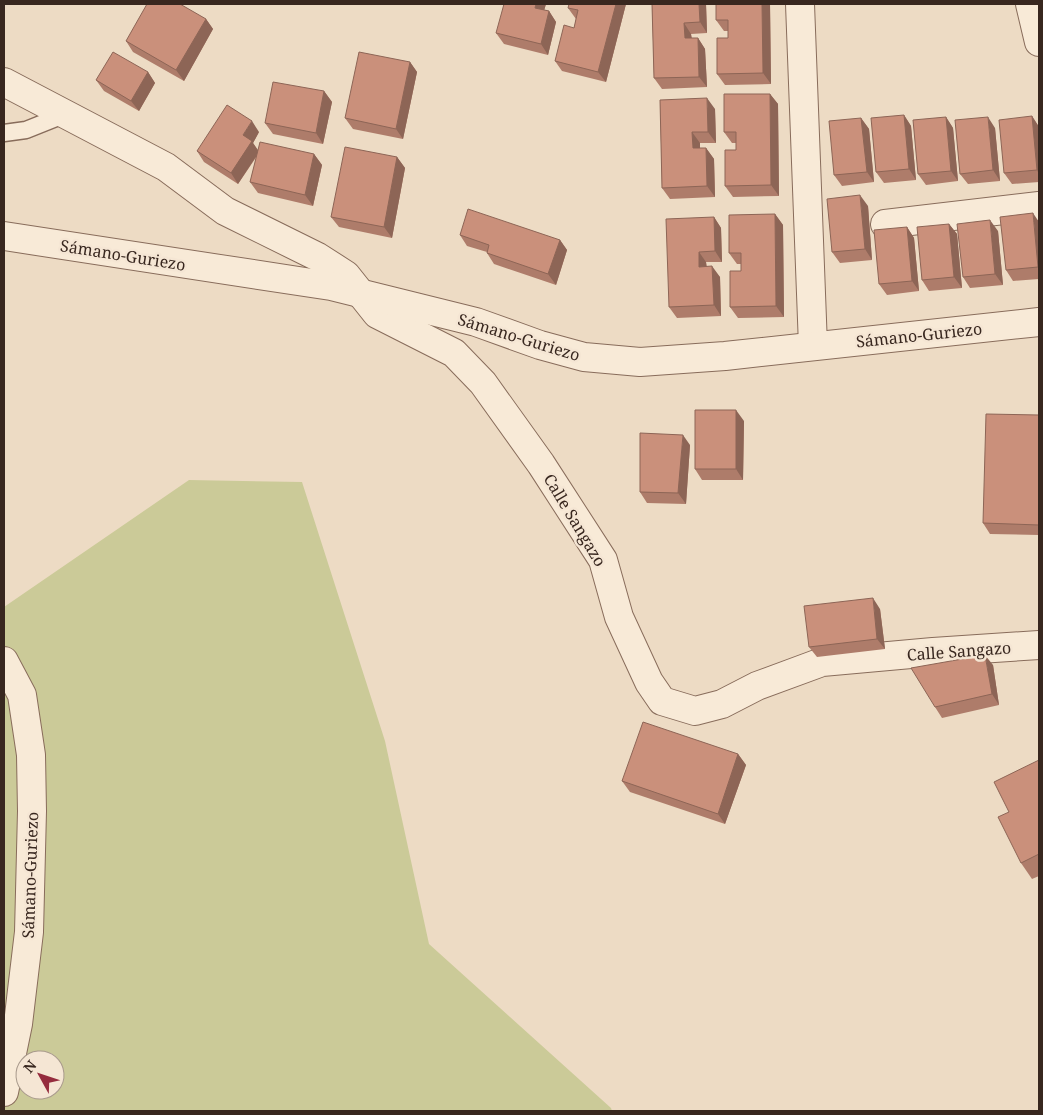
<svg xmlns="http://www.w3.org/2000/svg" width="1043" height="1115" viewBox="0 0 1043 1115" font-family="'Noto Serif',serif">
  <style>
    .green { fill: #cbca98; fill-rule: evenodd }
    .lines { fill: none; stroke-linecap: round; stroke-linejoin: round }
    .service-casing { stroke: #886c5b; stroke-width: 19 }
    .minor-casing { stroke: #886c5b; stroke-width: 30 }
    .tertiary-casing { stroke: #886c5b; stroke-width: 30 }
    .service { stroke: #f8ead7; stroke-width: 16 }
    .minor { stroke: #f8ead7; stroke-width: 28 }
    .tertiary { stroke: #f8ead7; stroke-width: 28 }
    .wall { fill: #ae7c6a }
    .shaded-wall { fill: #8d6556 }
    .building { fill: #ca907b; stroke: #8d6556 }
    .labels { text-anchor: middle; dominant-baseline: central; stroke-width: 5; stroke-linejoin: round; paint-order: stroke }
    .street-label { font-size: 16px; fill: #38271f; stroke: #f5e6d4 }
  </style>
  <rect width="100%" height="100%" fill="#eddbc4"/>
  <!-- green -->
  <path class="green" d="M189,480l113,2 83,259 44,203 182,164 1,3h-608v-504zM25,1060h30v30h-30z"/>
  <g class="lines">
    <defs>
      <path id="service" d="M4,133l22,-3 40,-16"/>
      <path id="minor" d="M800,4l13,342
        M1030,4l9,38
        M4,82l162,85 59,44 93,46 28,18 31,39 77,39 29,30 58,81 62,96 16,57 30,65 13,19 33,10 27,-7 35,-18 65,-24 111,-10 106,-7
        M885,224l154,-18"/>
      <path id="tertiary" d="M4,236l327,50 145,36 64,23 44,12 56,5 85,-6 314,-34
        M4,661l18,34 9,60 1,56 -3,121 -11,92 -14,68"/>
    </defs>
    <!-- service casing -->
    <use href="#service" class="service-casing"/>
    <!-- minor casing -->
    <use href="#minor" class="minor-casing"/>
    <!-- tertiary casing -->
    <use href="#tertiary" class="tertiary-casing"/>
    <!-- service -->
    <use href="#service" class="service"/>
    <!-- minor -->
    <use href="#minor" class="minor"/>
    <!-- tertiary -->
    <use href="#tertiary" class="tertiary"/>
  </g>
  <!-- wall -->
  <path class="wall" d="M546,4l-2,6 5,1 7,11 -8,33 -44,-11 -8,-11z
    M626,4l-20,78 -44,-11 -7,-10 19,-33 2,-9 -8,-11z
    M652,4h54l1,29 -16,1 1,4h6l7,11 2,38 -45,2 -8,-11z
    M716,4h54l1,80 -46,1 -8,-11 11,-36v-7h-4l-8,-11z
    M206,19l7,10 -29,52 -51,-29 -7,-11z
    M410,62l7,10 -14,67 -50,-10 -8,-11z
    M148,72l7,11 -16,28 -35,-20 -8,-11z
    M324,91l8,11 -9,42 -50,-10 -8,-11z
    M770,94l8,10 1,92 -46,1 -8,-11 11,-36v-7h-4l-8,-11z
    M660,100l55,9 1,34h-16v5h6l8,11 1,38 -45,2 -8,-11z
    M904,115l7,11 5,54 -32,3 -8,-11z
    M1032,116l7,11v55l-27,2 -8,-11z
    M946,117l7,11 5,53 -32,4 -8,-11z
    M861,118l8,11 5,53 -32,4 -8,-11z
    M995,128l5,53 -32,3 -8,-10z
    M259,132l-6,11 5,7 56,4 8,11 -9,41 -55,-13 -8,-11 7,-26 -19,28 -34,-22 -7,-11z
    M397,157l8,11 -13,70 -53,-11 -8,-10z
    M868,206l4,54 -32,3 -8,-11z
    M775,214l8,11 1,92 -46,1 -8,-11 11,-36v-7h-4l-8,-11z
    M714,217l7,11 1,34h-16l1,5 13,10 1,39 -44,2 -8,-11z
    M1039,222v57l-26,2 -7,-11z
    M949,224l8,10 5,54 -33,3 -7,-11z
    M907,227l7,11 5,53 -32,4 -8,-11z
    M998,231l5,54 -33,3 -7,-11z
    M460,235l100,5 7,10 -11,35 -62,-21 -7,-11v-1l-20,-6z
    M1039,415v120l-49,-1 -7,-11z
    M744,421l-1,59h-41l-7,-11z
    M690,445l-4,59 -39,-1 -7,-11z
    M880,609l5,40 -68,8 -8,-10z
    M993,665l6,40 -57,13 -7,-11z
    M738,754l8,11 -21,59 -95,-32 -8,-11z
    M1039,760v116l-7,3 -11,-16 -12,-51z"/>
  <!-- shaded-wall -->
  <path class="shaded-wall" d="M536,4h10l-4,14 -7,-10z
    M616,4h10l-20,78 -8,-10z
    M699,4h7l1,29 -7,-11z
    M762,4h8l1,80 -8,-11z
    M549,11l7,11 -8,33 -7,-11z
    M206,19l7,10 -29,52 -8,-11z
    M684,23l7,11 1,15 -7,-11z
    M698,38l7,11 2,38 -8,-10z
    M410,62l7,10 -14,67 -7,-10z
    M148,72l7,11 -16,28 -8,-10z
    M324,91l8,11 -9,42 -7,-11z
    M770,94l8,10 1,92 -8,-11z
    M707,98l8,11 1,34 -8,-11z
    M904,115l7,11 5,54 -7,-11z
    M1032,116l7,11v47l-2,-4z
    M946,117l7,11 5,53 -7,-10z
    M988,117l7,11 5,53 -7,-11z
    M861,118l8,11 5,53 -7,-10z
    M252,121l7,11 -6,11 6,9 -21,32 -7,-11 12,-38z
    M692,132l8,11v16l-7,-11z
    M706,148l8,11 1,38 -8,-11z
    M314,154l8,11 -9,41 -8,-11z
    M397,157l8,11 -13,70 -8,-11z
    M860,195l8,11 4,54 -7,-11z
    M1033,213l6,9v47l-1,-2z
    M775,214l8,11 1,92 -8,-11z
    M714,217l7,11 1,34 -7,-11z
    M990,220l8,11 5,54 -8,-11z
    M949,224l8,10 5,54 -8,-11z
    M907,227l7,11 5,53 -7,-10z
    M560,240l7,10 -11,35 -8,-11z
    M699,252l7,10 1,16 -8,-11z
    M712,266l8,11 1,39 -7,-11z
    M736,410l8,11 -1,59 -7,-11z
    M683,435l7,10 -4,59 -8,-11z
    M873,598l7,11 5,40 -8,-10z
    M985,655l8,10 6,40 -7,-11z
    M738,754l8,11 -21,59 -7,-10z"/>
  <!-- building -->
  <path class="building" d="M147,4h33l26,15 -30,51 -50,-29z
    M504,4h32l-1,4 14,3 -8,33 -45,-11z
    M569,4h47l-18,68 -43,-11 9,-36 10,3 4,-18 -10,-2z
    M652,4h47l1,18 -16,1 1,15h13l1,39 -45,1z
    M716,4h46l1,69 -46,1v-36h11v-18h-12z
    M113,52l35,20 -17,29 -35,-21z
    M359,52l51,10 -14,67 -51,-11z
    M273,82l51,9 -8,42 -51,-10z
    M724,94h46l1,91 -46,1v-36h11v-18h-12z
    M707,98l1,34h-16l1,16h13l1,38 -45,2 -2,-88z
    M227,105l25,16 -9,14 9,6 -21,32 -34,-22z
    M904,115l5,54 -33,3 -5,-54z
    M1032,116l5,54 -33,3 -5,-53z
    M946,117l5,54 -33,3 -5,-54z
    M988,117l5,53 -33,4 -5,-54z
    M861,118l6,54 -33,3 -5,-54z
    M260,142l54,12 -9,41 -55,-13z
    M345,147l52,10 -13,70 -53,-10z
    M860,195l5,54 -33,3 -5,-53z
    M468,209l92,31 -12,34 -61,-21 2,-8 -29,-10z
    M1033,213l5,54 -32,3 -6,-53z
    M775,214l1,92 -46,1v-36h11v-18h-12v-38z
    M714,217l1,34 -16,1v15l13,-1 2,39 -45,2 -3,-88z
    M990,220l5,54 -32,3 -6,-53z
    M949,224l5,53 -32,3 -5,-53z
    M907,227l5,54 -33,3 -5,-54z
    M695,410h41v59h-41z
    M986,414l53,1v110l-56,-2z
    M640,433l43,2 -5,58 -38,-1z
    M873,598l4,41 -68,8 -5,-41z
    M985,655l7,39 -57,13 -24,-39z
    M643,722l95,32 -20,60 -96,-33z
    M1039,760v94l-18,9 -23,-46 11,-5 -15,-30z"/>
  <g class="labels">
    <!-- street labels -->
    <g class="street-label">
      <text transform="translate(123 255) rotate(9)">Sámano-Guriezo</text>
      <text transform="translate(919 335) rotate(-6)">Sámano-Guriezo</text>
      <text transform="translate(519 337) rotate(17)">Sámano-Guriezo</text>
      <text transform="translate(575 520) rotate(59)">Calle Sangazo</text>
      <text transform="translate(959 651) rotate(-4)">Calle Sangazo</text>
      <text transform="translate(30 875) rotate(-88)">Sámano-Guriezo</text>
    </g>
  </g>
  <!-- border -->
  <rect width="1043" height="1115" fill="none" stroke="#38271f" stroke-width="10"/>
  <!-- north arrow -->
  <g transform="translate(40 1075) rotate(310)"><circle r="24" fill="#f5e6d4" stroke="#a99a8c"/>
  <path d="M0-4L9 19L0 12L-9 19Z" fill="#952c3d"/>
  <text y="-8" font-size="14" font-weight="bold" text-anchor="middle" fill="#38271f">N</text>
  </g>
</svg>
